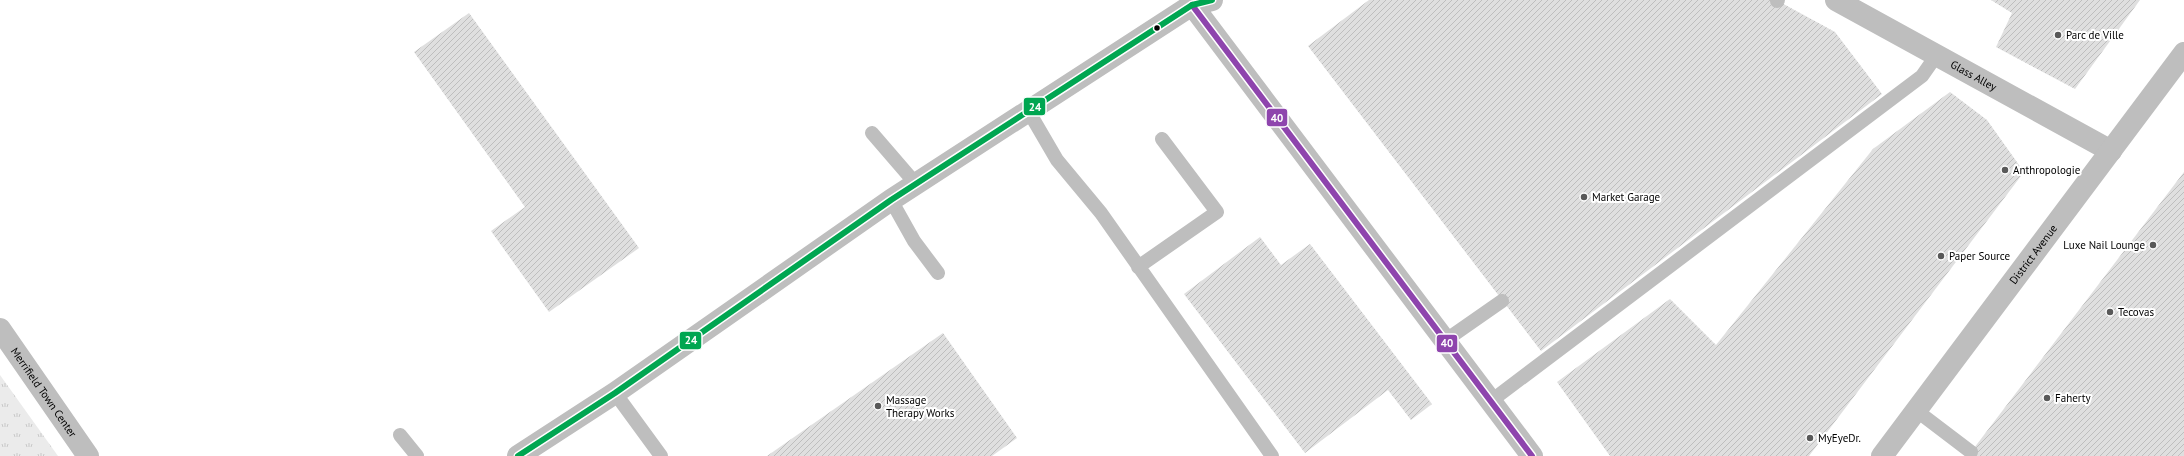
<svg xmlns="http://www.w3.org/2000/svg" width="2184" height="456" viewBox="0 0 2184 456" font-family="'PT Sans',sans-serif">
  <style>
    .grass { fill: url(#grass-tufts) }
    .building { fill: url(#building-hatch) }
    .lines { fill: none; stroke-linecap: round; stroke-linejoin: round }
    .service { stroke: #bebebe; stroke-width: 14 }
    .minor { stroke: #bebebe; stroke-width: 22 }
    .tertiary { stroke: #bebebe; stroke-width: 22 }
    .bus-1-casing { stroke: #fff; stroke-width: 9 }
    .bus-2-casing { stroke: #fff; stroke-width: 9 }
    .bus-1 { stroke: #8e44ad; stroke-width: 6 }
    .bus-2 { stroke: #00a651; stroke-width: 6 }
    .bus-dot { fill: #000; stroke: #fff; stroke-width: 1.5 }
    .poi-dot { fill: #595959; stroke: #fff; stroke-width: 1.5 }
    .labels { text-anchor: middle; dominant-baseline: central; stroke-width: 4; stroke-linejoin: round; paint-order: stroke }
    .poi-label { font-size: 11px; fill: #000; stroke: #fff; text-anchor: start }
    .street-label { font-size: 11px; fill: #000; stroke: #fff }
    .line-badge { stroke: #fff; stroke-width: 1.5 }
    .badge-label { font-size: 11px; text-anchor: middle; font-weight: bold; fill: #fff }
  </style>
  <defs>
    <pattern id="grass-tufts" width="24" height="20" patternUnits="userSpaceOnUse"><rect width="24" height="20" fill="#ebebeb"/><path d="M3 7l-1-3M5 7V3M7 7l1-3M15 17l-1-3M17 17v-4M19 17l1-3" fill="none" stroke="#c8c8c8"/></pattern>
    <pattern id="building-hatch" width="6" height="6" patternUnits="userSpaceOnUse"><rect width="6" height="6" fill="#dfdfdf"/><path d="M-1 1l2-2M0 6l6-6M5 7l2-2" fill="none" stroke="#bebebe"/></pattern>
  </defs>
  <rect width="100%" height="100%" fill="#fff"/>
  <!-- grass -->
  <path class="grass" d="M0,375l58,81h-58z"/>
  <!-- building -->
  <path class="building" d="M1369,0h407l59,32 47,62 -341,257 -233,-305z
    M1991,0h149l-65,89 -79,-42 16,-34z
    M469,13l170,235 -90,64 -58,-81 34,-24 -111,-155z
    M1950,92l37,28 37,52 -215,284h-199l-53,-74 113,-83 46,46 157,-196z
    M2184,172v284h-216l3,-4z
    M1260,237l21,28 29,-21 122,160 -21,16 -23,-30 -83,63 -121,-159z
    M943,333l74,105 -25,18h-225z"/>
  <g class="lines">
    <!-- service -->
    <path class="service" d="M1777,1l1,-1
      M1029,112l28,48 44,53 171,243
      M872,133l44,51
      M891,200l23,41 24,32
      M1138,267l79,-55 -55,-73
      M1446,340l56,-39
      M615,393l46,63
      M1491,401l431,-325 14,-20
      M1917,411l54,41
      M400,435l17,21"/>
    <!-- minor -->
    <g class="minor">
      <path id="s1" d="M1836,0l275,151"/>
      <path id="s2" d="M0,329l88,127"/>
      <path id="s3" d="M1882,456l302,-403"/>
    </g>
    <!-- tertiary -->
    <path class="tertiary" d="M1192,5l340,451
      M518,456l97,-63 276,-193 301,-195 20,-5"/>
    <defs>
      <path id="bus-1" d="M1192,5l340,451"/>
      <path id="bus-2" d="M518,456l97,-63 276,-193 301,-195 20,-5"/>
    </defs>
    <!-- bus-1 casing -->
    <use href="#bus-1" class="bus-1-casing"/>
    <!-- bus-2 casing -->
    <use href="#bus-2" class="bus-2-casing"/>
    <!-- bus-1 -->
    <use href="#bus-1" class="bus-1"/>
    <!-- bus-2 -->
    <use href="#bus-2" class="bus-2"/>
  </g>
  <!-- markers -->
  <circle class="bus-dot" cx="1157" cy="28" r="3.5"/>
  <g class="poi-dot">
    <circle cx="2058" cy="35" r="4"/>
    <circle cx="2005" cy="170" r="4"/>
    <circle cx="1584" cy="197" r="4"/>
    <circle cx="2153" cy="245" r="4"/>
    <circle cx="1941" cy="256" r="4"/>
    <circle cx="2110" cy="312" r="4"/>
    <circle cx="2047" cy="398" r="4"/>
    <circle cx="878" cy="406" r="4"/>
    <circle cx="1810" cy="438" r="4"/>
  </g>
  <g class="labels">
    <!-- poi labels -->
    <g class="poi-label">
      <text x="2066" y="35">Parc de Ville</text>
      <text x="2013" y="170">Anthropologie</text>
      <text x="1592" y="197">Market Garage</text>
      <text x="2145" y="245" text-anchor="end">Luxe Nail Lounge</text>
      <text x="1949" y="256">Paper Source</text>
      <text x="2118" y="312">Tecovas</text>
      <text x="2055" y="398">Faherty</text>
      <text x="886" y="400">Massage<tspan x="886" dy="13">Therapy Works</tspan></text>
      <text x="1818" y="438">MyEyeDr.</text>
    </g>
    <!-- street labels -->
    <g class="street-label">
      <text stroke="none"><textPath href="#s1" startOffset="157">Glass Alley</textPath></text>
      <text stroke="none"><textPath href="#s3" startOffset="252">District Avenue</textPath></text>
      <text stroke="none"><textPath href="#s2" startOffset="77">Merrifield Town Center</textPath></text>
    </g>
  </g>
  <g class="line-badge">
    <rect x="1023" y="97" width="23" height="19" rx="4" fill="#00a651"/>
    <rect x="1266" y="108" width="22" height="19" rx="4" fill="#8e44ad"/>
    <rect x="679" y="331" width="23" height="19" rx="4" fill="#00a651"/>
    <rect x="1436" y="334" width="22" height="19" rx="4" fill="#8e44ad"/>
  </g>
  <g class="badge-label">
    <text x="1035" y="111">24</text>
    <text x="1277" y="122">40</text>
    <text x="691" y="344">24</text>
    <text x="1447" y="347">40</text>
  </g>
</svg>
